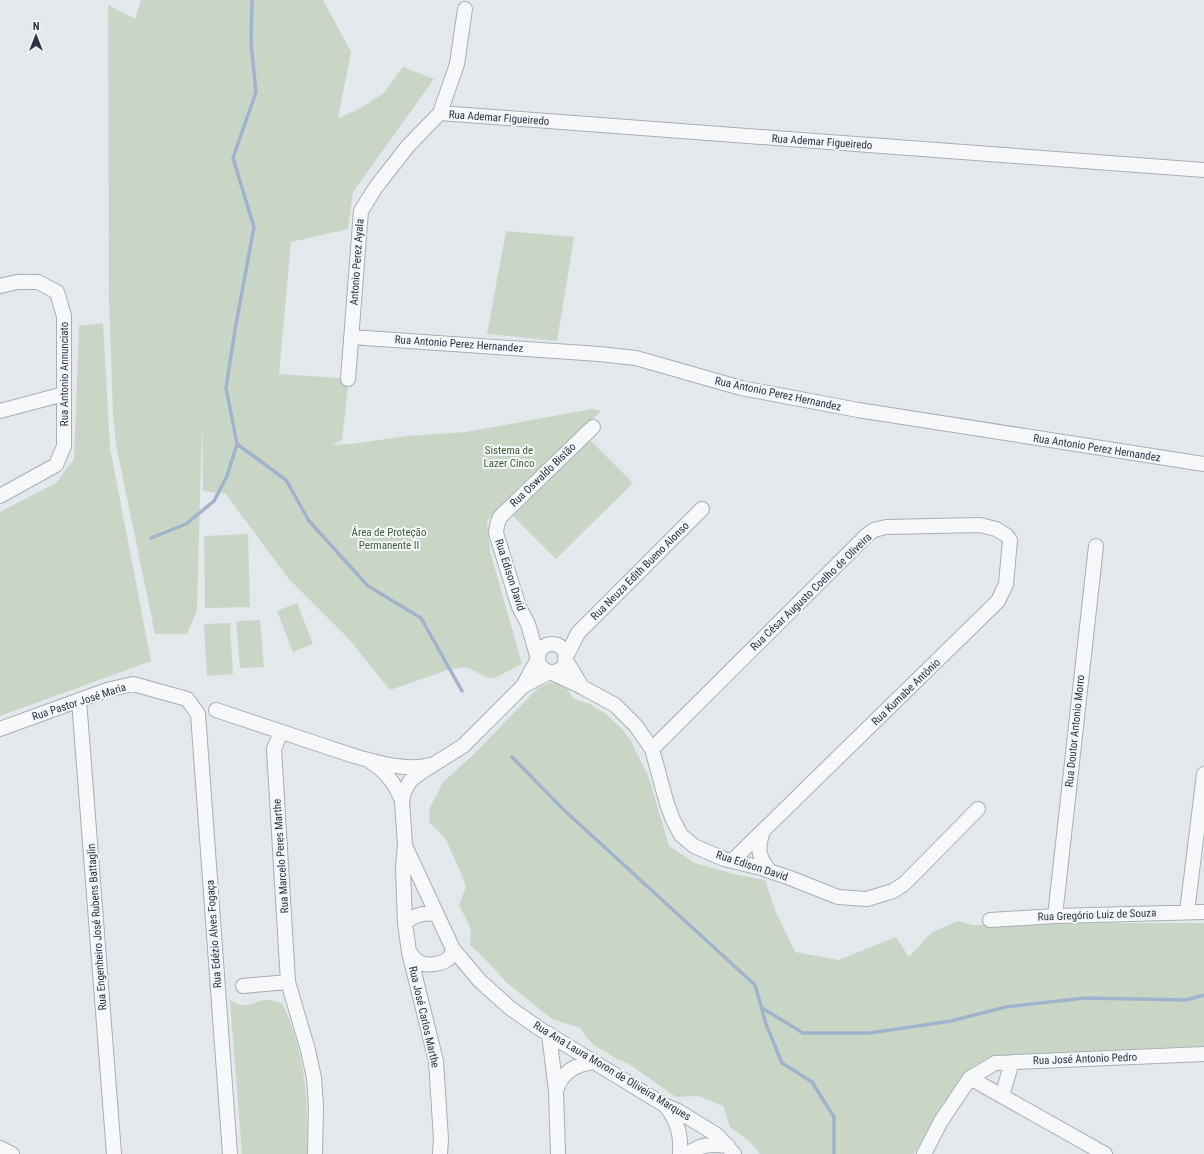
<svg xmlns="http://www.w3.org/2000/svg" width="1204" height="1154" viewBox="0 0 1204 1154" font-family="'Roboto Condensed',sans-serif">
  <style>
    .green { fill: #c9d6c5 }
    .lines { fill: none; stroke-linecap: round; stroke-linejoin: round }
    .stream { stroke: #9fb4cc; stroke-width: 3.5 }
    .minor-casing { stroke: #a9aeb7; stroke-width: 16 }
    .minor { stroke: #f7f8fa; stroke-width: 14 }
    .labels { text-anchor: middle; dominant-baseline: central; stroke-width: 4; stroke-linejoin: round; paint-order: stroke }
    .street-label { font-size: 11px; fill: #2b3445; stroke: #f4f6f9 }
    .park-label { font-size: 11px; fill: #3f6138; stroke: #f4f6f9 }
  </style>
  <rect width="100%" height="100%" fill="#e4e7ec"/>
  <!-- green -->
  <path class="green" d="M141,0h182l28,52 -13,66 21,-9 25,-16 19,-26 31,12 -81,113 -5,37 -57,13 -12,132 61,4 8,10 -6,52 -10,5 18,-1 57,-8 59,-4 126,-23 9,2 -114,110 3,30 32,113 -27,14h-6l-23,-11 -15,2 -61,21 -42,-52 -60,-60 -62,-84 -23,-3 -1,-69 -5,188 -10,24h-32l-39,-189 -3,-31 -4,-115 -1,-294 27,14z
    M506,231l68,6 -17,104 -70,-7z
    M103,323l7,125 41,213 -151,55v-204l56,-29 18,-24 5,-133z
    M590,440l43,43 -77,76 -43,-43z
    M248,534l2,73 -45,1 -1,-72z
    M297,603l16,41 -20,8 -16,-41z
    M260,620l4,47 -24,1 -4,-47z
    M230,623l3,51 -26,2 -3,-52z
    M549,683h10l6,3 9,13 16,5 16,10 17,16 9,13 17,35 20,68 26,17 39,11 31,6 10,30 20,42 44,8 57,-23 13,20 22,-24 27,-12 14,4h21l69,-2h142v123l-183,8 -30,4 -15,6 -20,20 -42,70h-154l-10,-12 -20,-15 -7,-21 -24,-10 -23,1 -47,-33 -12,-5 -25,-15 -12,-16 -28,-9 -45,-36 -22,-24 -15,-14 1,-16 -12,-24 7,-18 -5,-14 -16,-35 -16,-16 1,-15 13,-25 29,-26 66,-68z
    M230,1000c20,13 26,-4 44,1 3,0 6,2 9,4 22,46 26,98 24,149h-65z"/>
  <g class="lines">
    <!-- stream -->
    <path class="stream" d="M252,0l-1,43 5,49 -23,66 21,69 -19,103 -9,58 11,56 49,36 23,41 59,65 53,32 41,73
      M151,538l35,-14 28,-23 13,-25 10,-32
      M512,757l52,53 191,175 11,39 16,39 30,19 22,35v37
      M762,1008l41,25h67l81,-12 55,-14 79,-9 101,2 18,-5"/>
    <defs>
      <path id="minor" d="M440,113l764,57
        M0,286l17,-4h21l19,10 7,24v130l-8,19 -56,31
        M351,337l248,17 37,4 105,30 117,22 346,54
        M348,379l13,-168 15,-24 32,-41 32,-33 17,-49 8,-55
        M0,411l64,-17
        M538 658a14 14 0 1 1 28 0a14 14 0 1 1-28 0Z
        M523,686l27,-14 32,15 33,18 21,21 16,23 15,55 6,16 8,15 13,11 30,13 37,9 29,10 48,19 29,2 26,-8 11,-7 74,-75
        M582,687l-17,-28 13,-26 124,-124
        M79,700l35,454
        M216,710c33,11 66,22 99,33 32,10 82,31 115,22
        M0,729l107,-39 26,-6 54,15 11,15 32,440
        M281,732l-7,17 14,233 20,68 6,28 2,27 -1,49
        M652,749l215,-214 7,-5 12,-3 94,-2 16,4 10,6 4,5 -4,44 -8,17 -266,260
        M372,763c15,9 24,22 30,38
        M763,831c-6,17 -5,27 7,40
        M406,848l47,101 27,32 30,27 30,21 126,77 12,5 39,24 17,19
        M1187,912l17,-138
        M1055,916l41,-370
        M990,920l65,-4 149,-4
        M405,923c9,-8 18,-11 30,-9
        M409,952c4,4 7,9 12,11 6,3 23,1 28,-5 2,-2 3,-6 4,-9
        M243,986l45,-4
        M549,1034l7,57 2,63
        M970,1078l135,76
        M556,1091c6,-19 18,-26 37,-29
        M1002,1096l10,-34
        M666,1106c12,17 15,28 14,48
        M0,1148l12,6
        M440,1154l1,-15 -5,-78 -27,-109 -4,-29 -2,-55 2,-22 -3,-45 2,-9 6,-11 13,-10 40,-25 60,-60 15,-27 -10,-35 -9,-17 -23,-74 1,-8 3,-8 93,-90
        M688,1154c12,-10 25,-10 40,-8
        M924,1154l17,-33 29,-43 25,-15 209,-9"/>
    </defs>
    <!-- minor casing -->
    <use href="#minor" class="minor-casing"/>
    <!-- minor -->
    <use href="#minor" class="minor"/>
  </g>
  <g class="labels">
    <!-- street labels -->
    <g class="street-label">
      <text transform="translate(499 118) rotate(4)">Rua Ademar Figueiredo</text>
      <text transform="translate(822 142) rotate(4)">Rua Ademar Figueiredo</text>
      <text transform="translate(357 262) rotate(-86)">Antonio Perez Ayala</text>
      <text transform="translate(459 344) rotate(4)">Rua Antonio Perez Hernandez</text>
      <text transform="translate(64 374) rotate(-90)">Rua Antonio Annunciato</text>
      <text transform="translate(778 394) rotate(12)">Rua Antonio Perez Hernandez</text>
      <text transform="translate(1097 448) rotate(9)">Rua Antonio Perez Hernandez</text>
      <text transform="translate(543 475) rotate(-44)">Rua Oswaldo Bistão</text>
      <text transform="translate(640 571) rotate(-45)">Rua Neuza Edith Bueno Alonso</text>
      <text transform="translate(510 575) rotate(72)">Rua Edison David</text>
      <text transform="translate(811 592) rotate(-44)">Rua César Augusto Coelho de Oliveira</text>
      <text transform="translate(906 692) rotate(-44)">Rua Kumabe Antônio</text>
      <text transform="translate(79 702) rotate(-18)">Rua Pastor José Maria</text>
      <text transform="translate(1075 731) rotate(-84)">Rua Doutor Antonio Morro</text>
      <text transform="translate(281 856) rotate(-94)">Rua Marcelo Peres Marthe</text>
      <text transform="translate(752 866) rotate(18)">Rua Edison David</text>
      <text transform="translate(1097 915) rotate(-2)">Rua Gregório Luiz de Souza</text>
      <text transform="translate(97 927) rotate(-94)">Rua Engenheiro José Rubens Battaglin</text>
      <text transform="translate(214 934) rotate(-94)">Rua Edézio Alves Fogaça</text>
      <text transform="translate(424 1017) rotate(77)">Rua José Carlos Marthe</text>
      <text transform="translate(1085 1059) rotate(-2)">Rua José Antonio Pedro</text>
      <text transform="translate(612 1071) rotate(31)">Rua Ana Laura Moron de Oliveira Marques</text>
    </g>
    <!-- park labels -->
    <g class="park-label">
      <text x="509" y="450">Sistema de<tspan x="509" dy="13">Lazer Cinco</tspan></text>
      <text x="389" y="532">Área de Proteção<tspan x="389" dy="13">Permanente II</tspan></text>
    </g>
  </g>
  <!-- north arrow -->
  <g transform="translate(36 36)" stroke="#f4f6f9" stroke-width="3" paint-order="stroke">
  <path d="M0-3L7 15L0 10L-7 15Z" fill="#2b3445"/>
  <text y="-6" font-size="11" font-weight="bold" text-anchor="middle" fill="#2b3445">N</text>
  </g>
</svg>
